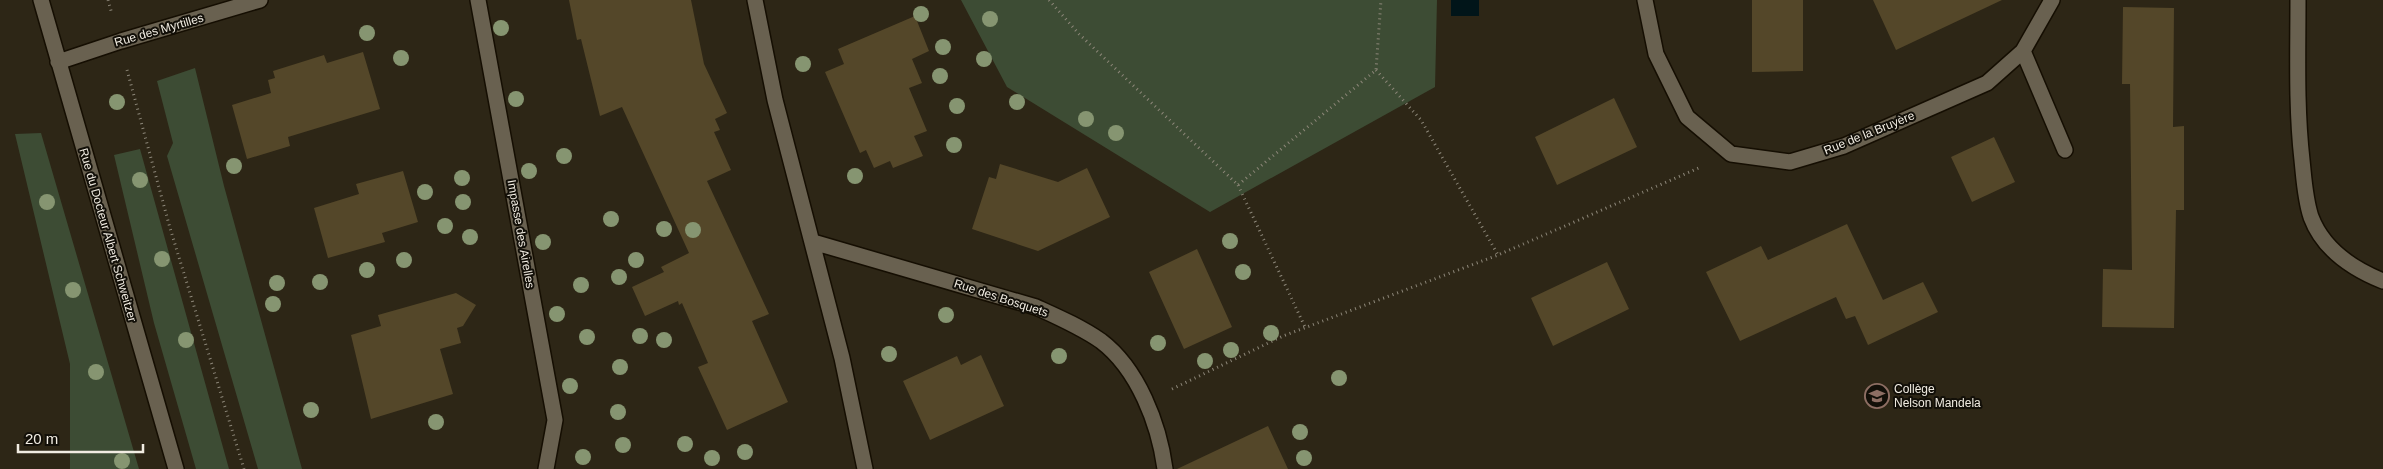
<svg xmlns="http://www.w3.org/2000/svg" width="2383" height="469" viewBox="0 0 2383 469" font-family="Arial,sans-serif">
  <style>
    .green { fill: #3d4c34 }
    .water { fill: #011519 }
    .building { fill: #544729 }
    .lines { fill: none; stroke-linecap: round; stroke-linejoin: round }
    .lane-casing { stroke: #150e02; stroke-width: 18 }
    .street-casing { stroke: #150e02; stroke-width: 18 }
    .path { stroke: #8d8779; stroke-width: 3; stroke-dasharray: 1 4; stroke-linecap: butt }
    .lane { stroke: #696150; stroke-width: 15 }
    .street { stroke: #696150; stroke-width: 15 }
    .tree { fill: #869571 }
    .labels { text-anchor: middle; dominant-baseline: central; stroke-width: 4; stroke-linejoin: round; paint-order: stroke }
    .street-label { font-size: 12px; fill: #f1ece2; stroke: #120f08 }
    .poi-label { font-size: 12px; fill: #f1ece2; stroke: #120f08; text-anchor: start }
  </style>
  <rect width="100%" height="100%" fill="#2d2616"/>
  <!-- green -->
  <path class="green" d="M961,0h476l-2,87 -225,125 -203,-125z
    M195,68l29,118 78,283h-44l-91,-313 6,-13 -16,-62z
    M41,133l98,336h-69v-105l-55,-230z
    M140,149l89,320h-33l-42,-146 -40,-168z"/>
  <!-- water -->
  <path class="water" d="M1451,0h28v16h-28z"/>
  <!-- building -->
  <path class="building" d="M569,0h122l13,64 23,49 -12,6 5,11 -6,2 17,38 -24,11 62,133 -17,7 36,81 -61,28 -29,-63 10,-4 -26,-60 -3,2 -1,-4 -33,15 -13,-29 32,-15 -3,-5 28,-14 -67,-146 -22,9 -19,-77 -4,1z
    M1752,0h51v71l-51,1z
    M1873,0h129l-106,50z
    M2123,7l51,1 -1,119 11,-1v84h-8l-2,118 -72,-1 1,-58 29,1 -2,-186h-8z
    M915,16l14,35 -17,8 10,24 -13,5 18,43 -13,5 9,20 -30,12 -3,-7 -16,7 -8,-18 -6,3 -35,-81 19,-8 -6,-15z
    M363,52l17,57 -92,28 2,9 -43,13 -15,-54 39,-12 -3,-13 7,-2 -2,-7 51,-16 3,8z
    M1614,98l23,49 -80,38 -22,-48z
    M1994,137l21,45 -43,20 -21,-45z
    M1000,164l58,18 29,-14 23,49 -72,34 -66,-22 17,-52 7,2z
    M403,171l15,51 -36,11 3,9 -57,16 -14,-50 45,-14 -3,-10z
    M1847,224l36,76 40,-18 15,30 -70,33 -13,-29 -9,3 -10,-22 -96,44 -34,-69 55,-26 7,14z
    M1197,249l35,78 -48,22 -35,-77z
    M1607,262l22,47 -76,37 -22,-48z
    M456,293l20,12 -13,21 -6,2 4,15 -21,6 13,45 -82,25 -20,-84 30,-9 -3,-11z
    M981,355l23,51 -74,34 -27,-59 54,-25 4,9z
    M1268,426l20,43h-111z"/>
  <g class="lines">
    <defs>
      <path id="lane" d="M2298,0c0,53 -2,107 4,160 2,19 3,39 9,57 12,32 42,52 72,64"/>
      <path id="street" d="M41,0l135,469
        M478,0l77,420 -9,49
        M755,0l20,100 67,258 23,111
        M1645,0l11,54 31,63 44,37 59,8 54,-16 143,-63 36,-32 29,-51
        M2023,51l42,99
        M58,62l63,-21 139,-41
        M813,242l223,65c22,10 45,20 65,34 37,28 58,83 64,128"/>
    </defs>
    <!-- lane casing -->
    <use href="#lane" class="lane-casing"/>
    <!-- street casing -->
    <use href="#street" class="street-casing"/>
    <!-- path -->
    <path class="path" d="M108,0l4,14
      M1049,0l30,34 159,151 138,-115 5,-70
      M127,70l43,158 74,241
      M1376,70l45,50 77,135
      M1238,185l67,142
      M1172,389l111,-53 215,-81 203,-88"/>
    <!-- lane -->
    <use href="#lane" class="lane"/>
    <!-- street -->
    <use href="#street" class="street"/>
  </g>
  <!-- trees -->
  <g class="tree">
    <circle cx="921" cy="14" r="8"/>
    <circle cx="990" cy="19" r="8"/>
    <circle cx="501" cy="28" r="8"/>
    <circle cx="367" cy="33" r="8"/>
    <circle cx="943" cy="47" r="8"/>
    <circle cx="401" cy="58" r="8"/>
    <circle cx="984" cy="59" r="8"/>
    <circle cx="803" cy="64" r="8"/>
    <circle cx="940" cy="76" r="8"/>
    <circle cx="516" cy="99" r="8"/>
    <circle cx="117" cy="102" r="8"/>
    <circle cx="1017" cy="102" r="8"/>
    <circle cx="957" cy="106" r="8"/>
    <circle cx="1086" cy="119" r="8"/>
    <circle cx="1116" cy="133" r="8"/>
    <circle cx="954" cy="145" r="8"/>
    <circle cx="564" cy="156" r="8"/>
    <circle cx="234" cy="166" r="8"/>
    <circle cx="529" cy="171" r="8"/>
    <circle cx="855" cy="176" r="8"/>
    <circle cx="462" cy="178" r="8"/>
    <circle cx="140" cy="180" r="8"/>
    <circle cx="425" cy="192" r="8"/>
    <circle cx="47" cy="202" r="8"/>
    <circle cx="463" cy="202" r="8"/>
    <circle cx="611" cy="219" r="8"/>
    <circle cx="445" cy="226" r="8"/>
    <circle cx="664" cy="229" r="8"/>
    <circle cx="693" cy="230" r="8"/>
    <circle cx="470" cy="237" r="8"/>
    <circle cx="1230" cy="241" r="8"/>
    <circle cx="543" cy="242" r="8"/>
    <circle cx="162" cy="259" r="8"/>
    <circle cx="404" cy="260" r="8"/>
    <circle cx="636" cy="260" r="8"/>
    <circle cx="367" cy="270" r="8"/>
    <circle cx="1243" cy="272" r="8"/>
    <circle cx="619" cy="277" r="8"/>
    <circle cx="320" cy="282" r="8"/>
    <circle cx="277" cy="283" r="8"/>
    <circle cx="581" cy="285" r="8"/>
    <circle cx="73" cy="290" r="8"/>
    <circle cx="273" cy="304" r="8"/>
    <circle cx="557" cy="314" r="8"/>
    <circle cx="946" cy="315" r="8"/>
    <circle cx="1271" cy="333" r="8"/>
    <circle cx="640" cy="336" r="8"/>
    <circle cx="587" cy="337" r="8"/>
    <circle cx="186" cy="340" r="8"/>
    <circle cx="664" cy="340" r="8"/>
    <circle cx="1158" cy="343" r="8"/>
    <circle cx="1231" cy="350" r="8"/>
    <circle cx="889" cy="354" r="8"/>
    <circle cx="1059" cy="356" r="8"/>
    <circle cx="1205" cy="361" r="8"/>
    <circle cx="620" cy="367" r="8"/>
    <circle cx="96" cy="372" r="8"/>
    <circle cx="1339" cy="378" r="8"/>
    <circle cx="570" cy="386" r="8"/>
    <circle cx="311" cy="410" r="8"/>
    <circle cx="618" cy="412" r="8"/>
    <circle cx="436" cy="422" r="8"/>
    <circle cx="1300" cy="432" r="8"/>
    <circle cx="685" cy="444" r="8"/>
    <circle cx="623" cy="445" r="8"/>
    <circle cx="745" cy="452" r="8"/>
    <circle cx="583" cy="457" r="8"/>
    <circle cx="712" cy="458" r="8"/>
    <circle cx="1304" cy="458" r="8"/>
    <circle cx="122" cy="461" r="8"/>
  </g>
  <!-- icons -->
  <defs>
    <symbol id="school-ring" viewBox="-11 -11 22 22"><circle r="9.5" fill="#120f08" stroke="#8d6e63" stroke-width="1.5"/><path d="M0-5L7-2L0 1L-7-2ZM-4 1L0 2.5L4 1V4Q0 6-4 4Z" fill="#8d6e63"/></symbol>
  </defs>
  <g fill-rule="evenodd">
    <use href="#school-ring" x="1863" y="382" width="28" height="28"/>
  </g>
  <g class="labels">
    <!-- street labels -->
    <g class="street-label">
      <text transform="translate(159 30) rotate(-16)">Rue des Myrtilles</text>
      <text transform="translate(1869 133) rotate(-22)">Rue de la Bruyère</text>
      <text transform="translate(521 234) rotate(80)">Impasse des Airelles</text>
      <text transform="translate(108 235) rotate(74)">Rue du Docteur Albert Schweitzer</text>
      <text transform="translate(1001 298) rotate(18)">Rue des Bosquets</text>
    </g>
    <!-- poi labels -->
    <g class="poi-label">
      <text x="1894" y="389">Collège<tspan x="1894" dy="14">Nelson Mandela</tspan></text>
    </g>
  </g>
  <!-- scale -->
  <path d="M18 444v8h125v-8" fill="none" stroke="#f1ece2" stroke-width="2.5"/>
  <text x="25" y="444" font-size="15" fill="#f1ece2" stroke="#120f08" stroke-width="4" paint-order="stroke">20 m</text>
</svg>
